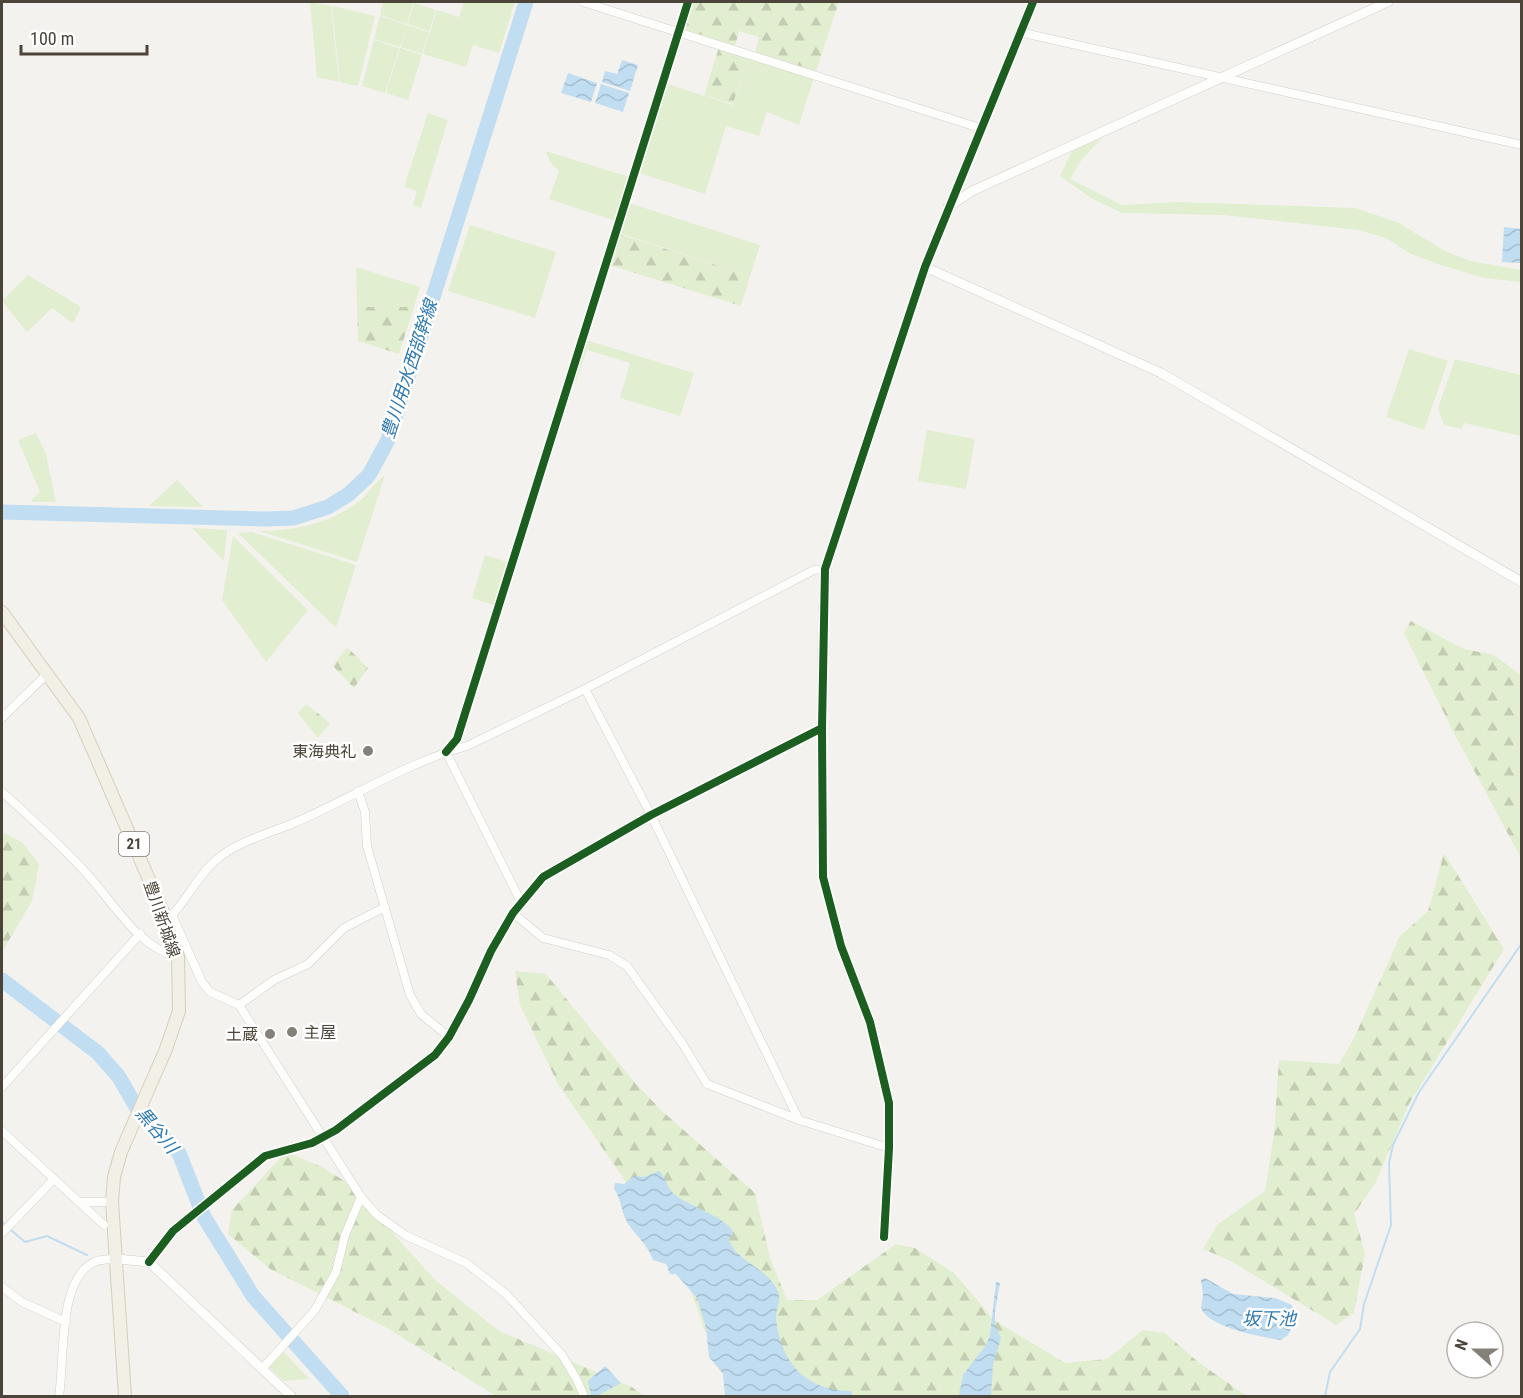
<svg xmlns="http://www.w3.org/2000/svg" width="1523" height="1398" viewBox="0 0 1523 1398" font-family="'Roboto Condensed','Noto Sans JP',sans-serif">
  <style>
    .green { fill: #e1eecf }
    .forest { fill: url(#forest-firs) }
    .water { fill: url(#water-waves) }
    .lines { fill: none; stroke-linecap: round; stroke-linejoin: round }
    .stream { stroke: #c0ddf1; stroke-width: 2 }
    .river { stroke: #c0ddf1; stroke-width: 15 }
    .minor-casing { stroke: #d2d0cb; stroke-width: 9 }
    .tertiary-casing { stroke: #d2d0cb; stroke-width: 10 }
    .primary-casing { stroke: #d6cebb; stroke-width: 14 }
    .minor { stroke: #fdfdfc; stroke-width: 8 }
    .tertiary { stroke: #fdfdfc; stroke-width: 9 }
    .primary { stroke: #f2efe6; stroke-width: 12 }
    .cycleway-casing { stroke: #fff; stroke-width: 11 }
    .cycleway { stroke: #1b5e20; stroke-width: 8 }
    .poi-dot { fill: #868178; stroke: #fff; stroke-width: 2 }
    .labels { text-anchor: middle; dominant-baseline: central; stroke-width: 5; stroke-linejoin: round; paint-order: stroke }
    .shield { fill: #fff; stroke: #817c74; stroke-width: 1.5 }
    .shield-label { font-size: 15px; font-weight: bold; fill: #4b4439 }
    .poi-label { font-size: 16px; fill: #4b4439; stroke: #fff; text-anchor: end }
    .street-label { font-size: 16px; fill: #4b4439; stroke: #fff }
    .water-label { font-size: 18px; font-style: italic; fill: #2e7ab2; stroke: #fff }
  </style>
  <defs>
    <pattern id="forest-firs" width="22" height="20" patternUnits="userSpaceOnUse" patternTransform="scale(1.5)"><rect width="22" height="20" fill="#e1eecf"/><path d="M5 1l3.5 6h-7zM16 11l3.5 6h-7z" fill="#c3cdb2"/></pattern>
    <pattern id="water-waves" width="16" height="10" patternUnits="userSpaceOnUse" patternTransform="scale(1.5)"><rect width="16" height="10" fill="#c0ddf1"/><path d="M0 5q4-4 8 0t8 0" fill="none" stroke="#a6bfcf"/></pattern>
  </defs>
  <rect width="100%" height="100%" fill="#f4f2ee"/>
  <!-- green -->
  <path class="green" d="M310,2l21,4 8,76 -22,-5z
    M383,2l30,1 -6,21 -27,-9z
    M464,2h51l-16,51 -26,-8 -7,22 -43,-13 14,-44 22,7z
    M414,3l22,7 -7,21 -21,-7z
    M332,6l43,10 -17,70 -18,-4z
    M380,16l27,9 -7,22 -26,-8z
    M407,25l22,7 -7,22 -21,-7z
    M374,40l25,8 -14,45 -23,-7z
    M400,48l22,7 -14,45 -22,-7z
    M748,56l66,21 -15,48 -32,-13 -8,24 -33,-10 -21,68 -66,-21 28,-89 66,21z
    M428,113l20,7 -27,88 -8,-3 4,-14 -13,-4z
    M1102,138l-20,21 -12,20 52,26 57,-3 177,6 43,15 44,27 27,11 51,9v12l-37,-4 -43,-13 -30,-11 -25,-16 -27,-8 -135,-15 -102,-2 -31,-15 -31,-22 12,-25z
    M546,151l83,26 -13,44 -67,-22 10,-28 -9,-9z
    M629,203l131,42 -10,31 -131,-43z
    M470,225l86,27 -21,66 -87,-27z
    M356,267l64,20 -6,20h-57z
    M28,275l53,32 -8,16 -21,-15 -25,24 -25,-31z
    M586,340l108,33 -14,43 -60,-18 10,-35 -43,-13 -12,34 -3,-1z
    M1409,349l39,12 -24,69 -38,-13z
    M1455,359l66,16v61l-57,-13 -2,6 -18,-4 -6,-17z
    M927,430l48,9 -9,50 -48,-8z
    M36,433l10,21 10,48h-24v-3l8,-7 -22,-52z
    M385,475l-28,87 -98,-31c38,0 78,-9 106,-35 7,-7 12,-16 20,-21z
    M177,480l26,27 -54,-1z
    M192,528l35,2 -3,31z
    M252,532l104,33 -20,63 -98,-95z
    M233,536l75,74 -42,52 -44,-62z
    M485,555l25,8 -14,43 -24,-8z
    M284,1352l25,27 -25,2 -15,-14z"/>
  <!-- forest -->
  <path class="forest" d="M693,2h146l-23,69 -61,-19 4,-15 -20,-6 -4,15 -51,-17z
    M719,47l29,9 -15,48 -29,-9z
    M619,234l131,42 -9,30 -132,-41z
    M357,307h57l-15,47 -41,-13z
    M1411,621l53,28 30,6 27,20v183l-67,-125 -50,-100z
    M347,647l21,21 -14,20 -21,-22z
    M306,704l24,19 -12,15 -20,-25z
    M2,832l20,10 17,22 -7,37 -30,51z
    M1444,853l60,96 -95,155 -33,78 -22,32 11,39 -11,60 -18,12 -105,-64 -28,-12 14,-24 48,-34 9,-57 5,-74 60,4 16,-28 45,-100 28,-25z
    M515,971l31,3 89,109 27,28 93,82 15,65 17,42h30l79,-56 19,4 39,25 40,47 71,43 42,-4 36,-29 22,3 33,29 49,34h-510l-33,-68 -18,-51 -32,-55 -96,-138 -38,-79z
    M286,1152l34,14 28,17 87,97 64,51 133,56 12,9h-148l-109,-68 -117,-59 -42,-35 4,-24z"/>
  <!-- water -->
  <path class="water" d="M622,60l16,5 -8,26 -28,-9 3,-11 12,3z
    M568,73l29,10 -6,19 -30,-9z
    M601,84l28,9 -6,19 -28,-9z
    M1504,227l17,2v34l-19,-1z
    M659,1171c8,7 7,18 19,26 17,11 38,17 53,31l2,5 -4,6c5,22 39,28 49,53 4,9 -3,18 -2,27 5,43 29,72 75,72l2,5h-128l-2,-22 -14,-17 -3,-29 -9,-30 -21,-24h-6l-4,-10 -13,-4c-7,-19 -19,-25 -27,-40 -5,-10 -5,-22 -12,-31l1,-6 9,1 10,-8 10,1z
    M1205,1278l28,16 42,4 17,7 4,13 -8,17 -7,5c-19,-3 -72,-12 -80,-32l2,-14 -2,-14z
    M996,1282l4,1 -5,29v12l6,14 -8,26 -2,32h-32l4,-21 23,-30 4,-10z
    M605,1366l16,17 -24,13h-6l-3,-15z"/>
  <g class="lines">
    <!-- stream -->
    <path class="stream" d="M2,1221l2,3
      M11,1230l14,12 22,-6 40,19
      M1325,1396l5,-24 30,-43 4,-25 27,-79 -2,-62 4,-18 26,-53 103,-149"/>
    <!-- river -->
    <path class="river" d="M2,512l265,7 26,-1 35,-11 21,-13 20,-19 19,-35 138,-438
      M2,980l96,73 21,24 19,33 41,43 25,64 49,79 89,100"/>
    <defs>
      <path id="minor" d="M583,2l397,126
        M1019,32l503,113
        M585,689l66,126 148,305
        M2,718l46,-45
        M822,728l1,149 18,69 29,76 19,81v45l-5,89
        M446,752l11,-13 231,-737
        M446,752l75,150
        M358,791l7,21 2,34 43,149 11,19 28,23
        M2,792c29,26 59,53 86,83 26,28 50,73 90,82
        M513,913l30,25 66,17 18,11 55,77 25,41 92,36 90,28
        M172,915l30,67 8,10 29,13 122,192 16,18 28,20 61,28 40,31 56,61 14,23 8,18
        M167,921c18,-18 29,-43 49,-61 22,-19 52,-26 78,-37 58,-25 112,-60 173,-77l118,-57 229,-119 11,-1
        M239,1005l35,-25 34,-16 36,-36 41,-21
        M2,1087l138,-153
        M2,1131l102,94
        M79,1202h33
        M2,1233l52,-54
        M2,1287l20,15 44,20
        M262,1369l53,-59 21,-38 9,-37 16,-38
        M59,1396c6,-35 -2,-116 35,-134 7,-3 16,-3 23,-3"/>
      <path id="tertiary" d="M948,207l24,-16 416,-189
        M925,267l236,106 361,209
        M117,1259l32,3 142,134
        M149,1262l24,-31 92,-75 47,-13 24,-13 99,-75 14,-18 20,-37 22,-49 22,-38 30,-36 108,-62 171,-87 1,-114 4,-52 98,-295 108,-265"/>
      <path id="primary" d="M2,612l77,106 88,203 11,36 1,54 -13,38 -45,103 -7,25 -2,25 13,194"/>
    </defs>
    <!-- minor casing -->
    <use href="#minor" class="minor-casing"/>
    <!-- tertiary casing -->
    <use href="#tertiary" class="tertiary-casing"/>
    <!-- primary casing -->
    <use href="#primary" class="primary-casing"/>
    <!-- minor -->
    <use href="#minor" class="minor"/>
    <!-- tertiary -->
    <use href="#tertiary" class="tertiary"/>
    <!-- primary -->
    <use href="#primary" class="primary"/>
    <defs>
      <path id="cycleway" d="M446,752l11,-13 231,-737
        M884,1237l5,-89v-45l-19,-81 -29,-76 -18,-69 -1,-149 3,-159 100,-302 108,-265
        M149,1262l24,-31 92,-75 47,-13 24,-13 99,-75 14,-18 20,-37 22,-49 22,-38 30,-36 108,-62 171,-87"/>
    </defs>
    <!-- cycleway casing -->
    <use href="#cycleway" class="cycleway-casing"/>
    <!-- cycleway -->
    <use href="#cycleway" class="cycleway"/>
  </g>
  <!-- markers -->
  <g class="poi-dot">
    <circle cx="368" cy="751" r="6"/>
    <circle cx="292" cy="1032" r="6"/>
    <circle cx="270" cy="1034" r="6"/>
  </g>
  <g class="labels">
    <!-- shield labels -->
    <rect class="shield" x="119" y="832" width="30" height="24" rx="4.5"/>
    <g class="shield-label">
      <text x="134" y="844">21</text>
    </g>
    <!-- poi labels -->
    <g class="poi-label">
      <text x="356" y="751">東海典礼</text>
      <text x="304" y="1032" text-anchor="start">主屋</text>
      <text x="258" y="1034">土蔵</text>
    </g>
    <!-- street labels -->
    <g class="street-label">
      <text transform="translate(162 919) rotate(71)">豊川新城線</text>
    </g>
    <!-- water labels -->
    <g class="water-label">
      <text transform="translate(409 369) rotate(-72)">豊川用水西部幹線</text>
      <text transform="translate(157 1130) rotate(50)">黒谷川</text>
      <text x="1269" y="1318">坂下池</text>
    </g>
  </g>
  <!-- border -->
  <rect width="1523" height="1398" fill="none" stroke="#4b4439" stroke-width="6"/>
  <!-- north arrow -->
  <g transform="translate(1475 1350) rotate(291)"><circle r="28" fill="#ffffff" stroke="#b7b4b0" stroke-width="1.5"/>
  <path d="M0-4.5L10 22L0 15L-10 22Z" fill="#868178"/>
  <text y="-9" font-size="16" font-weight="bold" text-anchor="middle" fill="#4b4439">N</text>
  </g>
  <!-- scale -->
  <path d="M21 45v9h126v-9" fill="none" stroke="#4b4439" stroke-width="3"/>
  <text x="30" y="45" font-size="18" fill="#4b4439" stroke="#ffffff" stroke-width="4.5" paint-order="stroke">100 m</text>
</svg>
